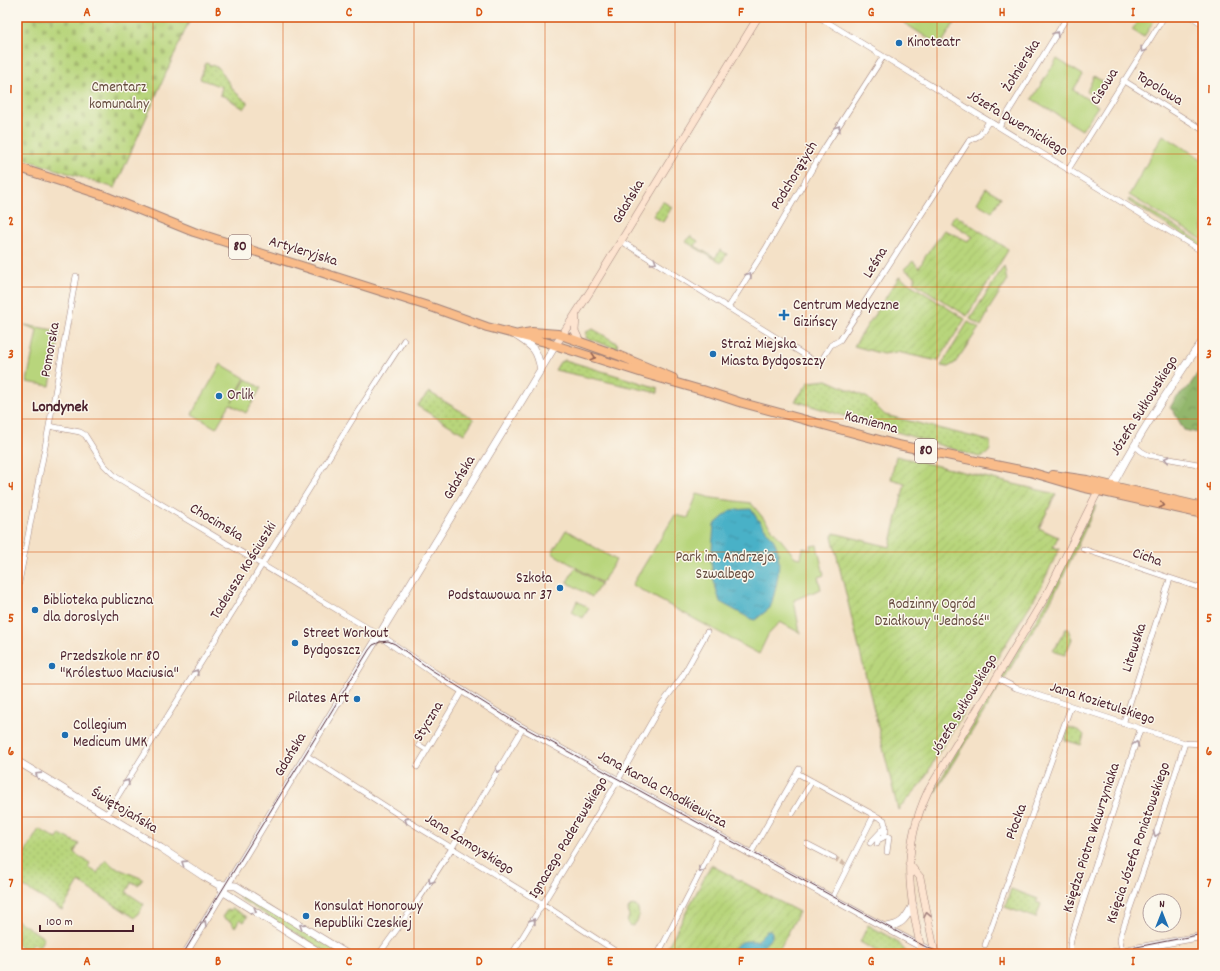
<svg xmlns="http://www.w3.org/2000/svg" width="1220" height="971" viewBox="0 0 1220 971" font-family="Dekko,sans-serif">
  <style>
    .grass { fill: url(#grass-dots); stroke: #817a54 }
    .forest { fill: url(#forest-crowns); stroke: #6e6a4c }
    .cemetery { fill: url(#cemetery-stones); stroke: #817a54 }
    .park { fill: #b8d57c; stroke: #817a54 }
    .garden { fill: url(#garden-furrows); stroke: #817a54 }
    .water { fill: url(#water-ripples); stroke: #4a6879 }
    .lines { fill: none; stroke-linecap: round; stroke-linejoin: round }
    .minor-tunnel { stroke: #d2baa8; stroke-width: 5; stroke-dasharray: 5 2.5; stroke-linecap: butt }
    .minor-casing { stroke: #9f8079; stroke-width: 6 }
    .tertiary-casing { stroke: #9f8079; stroke-width: 8 }
    .secondary-casing { stroke: #9f8079; stroke-width: 8 }
    .primary-casing { stroke: #9f8079; stroke-width: 10 }
    .minor { stroke: #fff; stroke-width: 5 }
    .tertiary { stroke: #fff; stroke-width: 7 }
    .secondary { stroke: #fde4d0; stroke-width: 7 }
    .primary { stroke: #f9bc8a; stroke-width: 8 }
    .tram { stroke: #4a1f2b; stroke-width: 1 }
    .oneway { stroke: #ae9aa0 }
    .oneway2 { stroke: #996656 }
    .oneway3 { stroke: #a4827e }
    .grid { fill: none; stroke: #d8530f; stroke-width: 1; stroke-opacity: 0.55 }
    .poi-dot { fill: #1f6fb2; stroke: #fbf7ec; stroke-width: 1.5 }
    .labels { text-anchor: middle; dominant-baseline: central; stroke-width: 3; stroke-linejoin: round; paint-order: stroke }
    .shield { fill: #fbf7ec; stroke: #7f6065; stroke-width: 1 }
    .shield-label { font-size: 14px; font-weight: bold; fill: #4a1f2b }
    .poi-label { font-size: 15px; fill: #4a1f2b; stroke: #fbf7ec; text-anchor: start }
    .street-label { font-size: 15px; fill: #4a1f2b; stroke: #fbf7ec }
    .park-label { font-size: 15px; fill: #664c3f; stroke: #fbf7ec }
    .neighbourhood-label { font-size: 16px; font-weight: bold; fill: #4a1f2b; stroke: #fbf7ec }
    .neatline { fill: none; stroke: #d8530f; stroke-width: 1.5 }
    .grid-label { font-size: 13px; text-anchor: middle; font-weight: bold; fill: #d8530f }
  </style>
  <defs>
    <pattern id="grass-dots" width="8" height="8" patternUnits="userSpaceOnUse"><rect width="8" height="8" fill="#b8d57c"/><path d="M2 2h.1M6 6h.1" fill="none" stroke="#a0b66b" stroke-width="1.8" stroke-linecap="round"/></pattern>
    <pattern id="forest-crowns" width="20" height="18" patternUnits="userSpaceOnUse"><rect width="20" height="18" fill="#92b66c"/><path d="M2 6a3 3 0 1 1 6 0M12 15a3 3 0 1 1 6 0" fill="none" stroke="#799359"/></pattern>
    <pattern id="cemetery-stones" width="16" height="16" patternUnits="userSpaceOnUse"><rect width="16" height="16" fill="#b8d57c"/><path d="M2 7V4a2 2 0 0 1 4 0v3zM10 15v-3a2 2 0 0 1 4 0v3z" fill="#a0b66b"/></pattern>
    <pattern id="garden-furrows" width="10" height="10" patternUnits="userSpaceOnUse"><rect width="10" height="10" fill="#b8d57c"/><path d="M-1 1l2-2M0 10L10 0M9 11l2-2" fill="none" stroke="#a0b66b"/></pattern>
    <pattern id="water-ripples" width="26" height="14" patternUnits="userSpaceOnUse"><rect width="26" height="14" fill="#49b1c7"/><path d="M2 4q2-2 4 0t4 0M15 11q2-2 4 0t4 0" fill="none" stroke="#3f8fa2"/></pattern>
  </defs>
  <rect width="100%" height="100%" fill="#fbf7ec"/>
  <filter id="ink" filterUnits="userSpaceOnUse"><feTurbulence type="fractalNoise" baseFrequency=".025" numOctaves="2"/><feDisplacementMap in="SourceGraphic" scale="8" xChannelSelector="R" yChannelSelector="G"/><feConvolveMatrix kernelMatrix="1 2 1 2 8 2 1 2 1" color-interpolation-filters="sRGB"/></filter>
  <filter id="wash" filterUnits="userSpaceOnUse"><feTurbulence type="fractalNoise" baseFrequency=".012" numOctaves="4" result="noise"/><feDisplacementMap in="SourceGraphic" scale="16" xChannelSelector="R" yChannelSelector="G"/><feGaussianBlur stdDeviation="0.9" result="paint"/><feColorMatrix in="noise" values="0 0 0 0 0 0 0 0 0 0 0 0 0 0 0 0 0 1.4 0 .05"/><feComposite in="paint" operator="in"/></filter>
  <g filter="url(#wash)">
    <rect width="100%" height="100%" fill="#f4e1c7"/>
    <!-- grass -->
    <path class="grass" d="M206,63l13,5 15,23 14,12 -4,6 -18,-12 -6,-2 2,-8 -22,-8z
      M1129,199l74,44 -1,4 -74,-46z
      M662,201l10,6 -9,15 -10,-6z
      M690,236l8,5 -3,5 20,12 5,-8 7,4 -6,9 -35,-21z
      M593,329l24,14 1,6 -32,-11 1,-5 -1,-1z
      M565,360l93,28v5l-103,-23 5,-8z
      M827,380l41,18 17,17 105,26c2,10 -2,14 -11,16l-184,-56 14,-19z
      M429,392l45,27 -10,15 -47,-28z
      M1094,506h2l-37,79 -11,21 -112,185 -3,2 19,-33 96,-160z
      M1067,627l5,12 -7,16 -12,-4z
      M1069,727l11,4 4,4 -3,10 -16,-5z
      M39,829l18,10 3,-5 19,10 -5,9 16,10 -2,4 9,6 9,-13 8,7 29,12 -5,6 -6,-3 -6,10 18,12 -9,14 -56,-36 -17,28 -45,-27v-17z
      M1011,889l27,10 -2,3 5,2 -5,14 -31,-11z
      M241,894l14,6 87,54h-13l-90,-56z
      M632,905l4,1c5,6 3,17 -4,20l-4,-2 -1,-2 2,-6 -1,-7z
      M17,920l27,18 -5,9 -6,-3 -4,6 -8,-3 -4,-2z
      M868,925l29,16 11,13h-27l-21,-12z"/>
    <!-- forest -->
    <path class="forest" d="M1203,365v69l-19,-4 -10,-18 -4,-4 5,-9 13,-11z"/>
    <!-- cemetery -->
    <path class="cemetery" d="M17,17h174l-76,171 -98,-31z"/>
    <!-- park -->
    <path class="park" d="M895,17h63l-18,29z
      M1140,17h16l-12,20 -12,-7z
      M1057,59l26,16 -10,15 25,16 -16,24 -50,-31z
      M1094,76l9,6 -9,14 -7,-5z
      M1163,135l40,25v80l-74,-45z
      M986,188l15,9 -9,15 -15,-9z
      M25,325l35,6 -10,55 -23,-4 10,-52z
      M221,364l24,14 -13,24 14,-23 15,9 -15,25 -16,-9 -14,24 -24,-14z
      M697,494l15,4 39,5 44,54 6,1 2,-10 8,2v-4l6,-1 7,30 -6,2 3,12 -27,11 6,33 -20,-11 -12,13 -9,19 -127,-69 43,-70 13,3z
      M566,530l50,30 -14,23 -50,-30z
      M575,568l26,16 -9,13 -25,-15z
      M577,601l12,7 -6,10 -11,-6z"/>
    <!-- garden -->
    <path class="garden" d="M955,215l53,34 -1,3 -40,64 -54,-34 3,-5 -12,-8 9,-8 6,7 6,-11 19,-27 24,11 5,-4 -23,-15z
      M1004,266l3,15 -20,31 1,1 -7,13 -11,-7z
      M899,277l66,42 -27,42 -41,-9 -14,2 -29,-8z
      M968,322l11,6 -24,35 -7,4 -7,-1z
      M896,456l160,38 -17,34 19,9 -5,10 6,2 -19,40 -104,168 -14,26 -24,27 -66,-274 2,-3 56,14 15,-64 -14,-4z
      M711,865l88,47 -22,42h-113z
      M232,908l15,9 -3,5 -4,-3 -5,8 -4,-5 -9,-5 5,-7 3,1z"/>
    <!-- water -->
    <path class="water" d="M751,509c6,11 15,20 22,30 11,17 4,47 -2,66l-1,3 -15,12 -4,-1 -31,-17 -6,-21 -3,-20 3,-36 17,-15z
      M770,930l2,2v5l-2,2 -12,13 -10,2h-13l-1,-1c1,-14 14,-12 23,-12 4,-4 7,-10 13,-11z"/>
  </g>
  <g filter="url(#ink)">
    <g class="lines">
      <!-- minor-tunnel -->
      <path class="minor-tunnel" d="M834,858l12,7"/>
      <defs>
        <path id="minor" d="M819,17l384,235
          M1123,80l80,50
          M999,127l68,-110
          M1068,170l96,-153
          M621,241l198,123 12,-19 9,-5 129,-199 11,-6 9,-14
          M728,308l38,-60 59,-101 58,-90
          M49,426l31,6 5,3 19,30 12,12 263,158
          M1134,445l7,6 7,4 55,10
          M1083,549l120,40
          M17,552l8,1
          M17,593l32,-167 27,-150
          M997,678l19,10 169,55 18,1
          M1123,724l47,-145
          M419,745l8,5
          M306,755l107,69 130,80 77,50
          M417,767l45,-76
          M797,773l77,42 -42,83
          M793,813l19,-32
          M106,815l250,-401 48,-74
          M874,815l10,5 2,10 -2,7 -6,3 -1,4
          M885,835l4,2 -2,15
          M870,843l16,-17
          M807,844l27,14
          M751,853l48,-84
          M985,945l86,-239
          M1122,951l-2,-11 1,-6 34,-97 30,-94
          M379,954l40,-55 33,-51 71,-120
          M512,954l101,-165 48,-84 21,-28 25,-45
          M658,954l61,-118
          M1070,954v-8l2,-11 68,-205"/>
        <path id="tertiary" d="M1194,17l9,6
          M515,335c18,12 22,13 26,35
          M1112,486c19,-36 40,-71 63,-105 9,-14 18,-28 28,-40
          M379,635l55,38 78,49 354,195 54,29 19,8
          M17,761l144,87 42,28 14,8 19,2 8,5 103,63
          M221,888l3,4 98,62
          M885,927c18,-2 20,-8 28,-22
          M185,954l370,-608
          M1106,954l97,-18"/>
        <path id="secondary" d="M576,317l-1,14 5,11
          M555,346l36,-56 167,-273
          M909,864l11,13 15,77
          M922,954c-13,-62 -22,-103 6,-163l119,-197 51,-103"/>
        <path id="primary" d="M17,167l88,29 89,36 240,76 53,19 58,15 104,33 59,17
          M519,334l13,-2 26,2 62,22 53,22
          M703,390l36,12 159,43 132,27 51,15 122,27
          M1053,475l34,5 116,27"/>
      </defs>
      <!-- minor casing -->
      <use href="#minor" class="minor-casing"/>
      <!-- tertiary casing -->
      <use href="#tertiary" class="tertiary-casing"/>
      <!-- secondary casing -->
      <use href="#secondary" class="secondary-casing"/>
      <!-- primary casing -->
      <use href="#primary" class="primary-casing"/>
      <!-- minor -->
      <use href="#minor" class="minor"/>
      <!-- tertiary -->
      <use href="#tertiary" class="tertiary"/>
      <!-- secondary -->
      <use href="#secondary" class="secondary"/>
      <!-- primary -->
      <use href="#primary" class="primary"/>
      <!-- tram -->
      <path class="tram" d="M183,954l186,-304 4,-5 7,-3 8,-1 7,3 35,25 88,55 385,211 25,13 17,6
        M1092,954l19,-2 92,-18"/>
    </g>
    <!-- one-way arrows -->
    <defs><path id="oneway-chevron" d="M-2-3.5L2.5 0L-2 3.5" fill="none" stroke-width="1.6" stroke-linecap="round" stroke-linejoin="round"/></defs>
    <g class="oneway">
      <use href="#oneway-chevron" transform="translate(1056 34) rotate(-58)"/>
      <use href="#oneway-chevron" transform="translate(1143 50) rotate(123)"/>
      <use href="#oneway-chevron" transform="translate(838 128) rotate(-57)"/>
      <use href="#oneway-chevron" transform="translate(654 262) rotate(32)"/>
      <use href="#oneway-chevron" transform="translate(749 275) rotate(-58)"/>
      <use href="#oneway-chevron" transform="translate(1167 459) rotate(-168)"/>
      <use href="#oneway-chevron" transform="translate(196 672) rotate(-58)"/>
      <use href="#oneway-chevron" transform="translate(1136 744) rotate(-72)"/>
      <use href="#oneway-chevron" transform="translate(498 770) rotate(121)"/>
      <use href="#oneway-chevron" transform="translate(38 775) rotate(-148)"/>
      <use href="#oneway-chevron" transform="translate(127 782) rotate(-58)"/>
      <use href="#oneway-chevron" transform="translate(407 820) rotate(-147)"/>
      <use href="#oneway-chevron" transform="translate(1156 834) rotate(108)"/>
      <use href="#oneway-chevron" transform="translate(184 863) rotate(-147)"/>
      <use href="#oneway-chevron" transform="translate(701 870) rotate(118)"/>
      <use href="#oneway-chevron" transform="translate(431 881) rotate(122)"/>
      <use href="#oneway-chevron" transform="translate(254 911) rotate(32)"/>
      <use href="#oneway-chevron" transform="translate(533 921) rotate(-58)"/>
      <use href="#oneway-chevron" transform="translate(204 923) rotate(-58)"/>
      <use href="#oneway-chevron" transform="translate(302 926) rotate(-148)"/>
    </g>
    <g class="oneway2">
      <use href="#oneway-chevron" transform="translate(593 357) rotate(17)"/>
      <use href="#oneway-chevron" transform="translate(1162 505) rotate(12)"/>
    </g>
    <use class="oneway3" href="#oneway-chevron" transform="translate(927 915) rotate(-101)"/>
  </g>
  <!-- grid -->
  <path class="grid" d="M153,17v937M283,17v937M414,17v937M545,17v937M675,17v937M806,17v937M937,17v937M1067,17v937M17,154h1186M17,287h1186M17,419h1186M17,552h1186M17,684h1186M17,817h1186"/>
  <!-- markers -->
  <g class="poi-dot">
    <circle cx="899" cy="43" r="4"/>
    <path d="M782 309h4v4h4v4h-4v4h-4v-4h-4v-4h4z"/>
    <circle cx="713" cy="354" r="4"/>
    <circle cx="219" cy="396" r="4"/>
    <circle cx="560" cy="588" r="4"/>
    <circle cx="35" cy="610" r="4"/>
    <circle cx="295" cy="643" r="4"/>
    <circle cx="52" cy="666" r="4"/>
    <circle cx="357" cy="699" r="4"/>
    <circle cx="65" cy="735" r="4"/>
    <circle cx="306" cy="916" r="4"/>
  </g>
  <g class="labels">
    <!-- shield labels -->
    <g class="shield">
      <rect x="229" y="235" width="22" height="24" rx="3"/>
      <rect x="915" y="439" width="22" height="24" rx="3"/>
    </g>
    <g class="shield-label">
      <text x="240" y="247">80</text>
      <text x="926" y="451">80</text>
    </g>
    <!-- poi labels -->
    <g class="poi-label">
      <text x="907" y="43">Kinoteatr</text>
      <text x="793" y="306">Centrum Medyczne<tspan x="793" dy="17">Gizińscy</tspan></text>
      <text x="721" y="345">Straż Miejska<tspan x="721" dy="17">Miasta Bydgoszczy</tspan></text>
      <text x="227" y="396">Orlik</text>
      <text x="552" y="579" text-anchor="end">Szkoła<tspan x="552" dy="17">Podstawowa nr 37</tspan></text>
      <text x="43" y="601">Biblioteka publiczna<tspan x="43" dy="17">dla doroslych</tspan></text>
      <text x="303" y="634">Street Workout<tspan x="303" dy="17">Bydgoszcz</tspan></text>
      <text x="60" y="657">Przedszkole nr 80<tspan x="60" dy="17">"Królestwo Maciusia"</tspan></text>
      <text x="349" y="699" text-anchor="end">Pilates Art</text>
      <text x="73" y="726">Collegium<tspan x="73" dy="17">Medicum UMK</tspan></text>
      <text x="314" y="907">Konsulat Honorowy<tspan x="314" dy="17">Republiki Czeskiej</tspan></text>
    </g>
    <!-- street labels -->
    <g class="street-label">
      <text transform="translate(1022 66) rotate(-58)">Żołnierska</text>
      <text transform="translate(1105 87) rotate(-58)">Cisowa</text>
      <text transform="translate(1159 89) rotate(32)">Topolowa</text>
      <text transform="translate(1017 124) rotate(31)">Józefa Dwernickiego</text>
      <text transform="translate(795 176) rotate(-59)">Podchorążych</text>
      <text transform="translate(629 202) rotate(-59)">Gdańska</text>
      <text transform="translate(303 252) rotate(17)">Artyleryjska</text>
      <text transform="translate(876 263) rotate(-58)">Leśna</text>
      <text transform="translate(51 350) rotate(-80)">Pomorska</text>
      <text transform="translate(1145 406) rotate(-58)">Józefa Sułkowskiego</text>
      <text transform="translate(871 423) rotate(15)">Kamienna</text>
      <text transform="translate(460 478) rotate(-59)">Gdańska</text>
      <text transform="translate(216 523) rotate(31)">Chocimska</text>
      <text transform="translate(1147 558) rotate(19)">Cicha</text>
      <text transform="translate(244 571) rotate(-58)">Tadeusza Kościuszki</text>
      <text transform="translate(1135 648) rotate(-72)">Litewska</text>
      <text transform="translate(1102 704) rotate(18)">Jana Kozietulskiego</text>
      <text transform="translate(965 705) rotate(-59)">Józefa Sułkowskiego</text>
      <text transform="translate(429 722) rotate(-59)">Styczna</text>
      <text transform="translate(291 755) rotate(-59)">Gdańska</text>
      <text transform="translate(662 790) rotate(29)">Jana Karola Chodkiewicza</text>
      <text transform="translate(124 811) rotate(31)">Świętojańska</text>
      <text transform="translate(1017 822) rotate(-70)">Płocka</text>
      <text transform="translate(569 838) rotate(-59)">Ignacego Paderewskiego</text>
      <text transform="translate(1092 838) rotate(-72)">Księdza Piotra Wawrzyniaka</text>
      <text transform="translate(1139 843) rotate(-71)">Księcia Józefa Poniatowskiego</text>
      <text transform="translate(469 845) rotate(32)">Jana Zamoyskiego</text>
    </g>
    <!-- park labels -->
    <g class="park-label">
      <text x="119" y="88">Cmentarz<tspan x="119" dy="17">komunalny</tspan></text>
      <text x="725" y="558">Park im. Andrzeja<tspan x="725" dy="17">Szwalbego</tspan></text>
      <text x="932" y="605">Rodzinny Ogród<tspan x="932" dy="17">Działkowy "Jedność"</tspan></text>
    </g>
    <!-- neighbourhood labels -->
    <g class="neighbourhood-label">
      <text x="60" y="407">Londynek</text>
    </g>
  </g>
  <!-- margin -->
  <rect width="1220" height="971" fill="none" stroke="#fbf7ec" stroke-width="44"/>
  <!-- north arrow -->
  <g transform="translate(1162 913)"><circle r="19" fill="#fbf7ec" stroke="#b4a19f"/>
  <path d="M0-3L7 15L0 10L-7 15Z" fill="#1f6fb2"/>
  <text y="-6" font-size="11" font-weight="bold" text-anchor="middle" fill="#4a1f2b">N</text>
  </g>
  <!-- scale -->
  <path d="M40 925v6h93v-6" fill="none" stroke="#4a1f2b" stroke-width="2"/>
  <text x="46" y="925" font-size="12" fill="#4a1f2b" stroke="#fbf7ec" stroke-width="3" paint-order="stroke">100 m</text>
  <rect x="22" y="22" width="1176" height="927" class="neatline"/>
  <g class="grid-label">
    <text x="87" y="16">A</text>
    <text x="218" y="16">B</text>
    <text x="349" y="16">C</text>
    <text x="479" y="16">D</text>
    <text x="610" y="16">E</text>
    <text x="741" y="16">F</text>
    <text x="871" y="16">G</text>
    <text x="1002" y="16">H</text>
    <text x="1133" y="16">I</text>
    <text x="11" y="93">1</text>
    <text x="1209" y="93">1</text>
    <text x="11" y="225">2</text>
    <text x="1209" y="225">2</text>
    <text x="11" y="358">3</text>
    <text x="1209" y="358">3</text>
    <text x="11" y="490">4</text>
    <text x="1209" y="490">4</text>
    <text x="11" y="622">5</text>
    <text x="1209" y="622">5</text>
    <text x="11" y="755">6</text>
    <text x="1209" y="755">6</text>
    <text x="11" y="887">7</text>
    <text x="1209" y="887">7</text>
    <text x="87" y="965">A</text>
    <text x="218" y="965">B</text>
    <text x="349" y="965">C</text>
    <text x="479" y="965">D</text>
    <text x="610" y="965">E</text>
    <text x="741" y="965">F</text>
    <text x="871" y="965">G</text>
    <text x="1002" y="965">H</text>
    <text x="1133" y="965">I</text>
  </g>
</svg>
